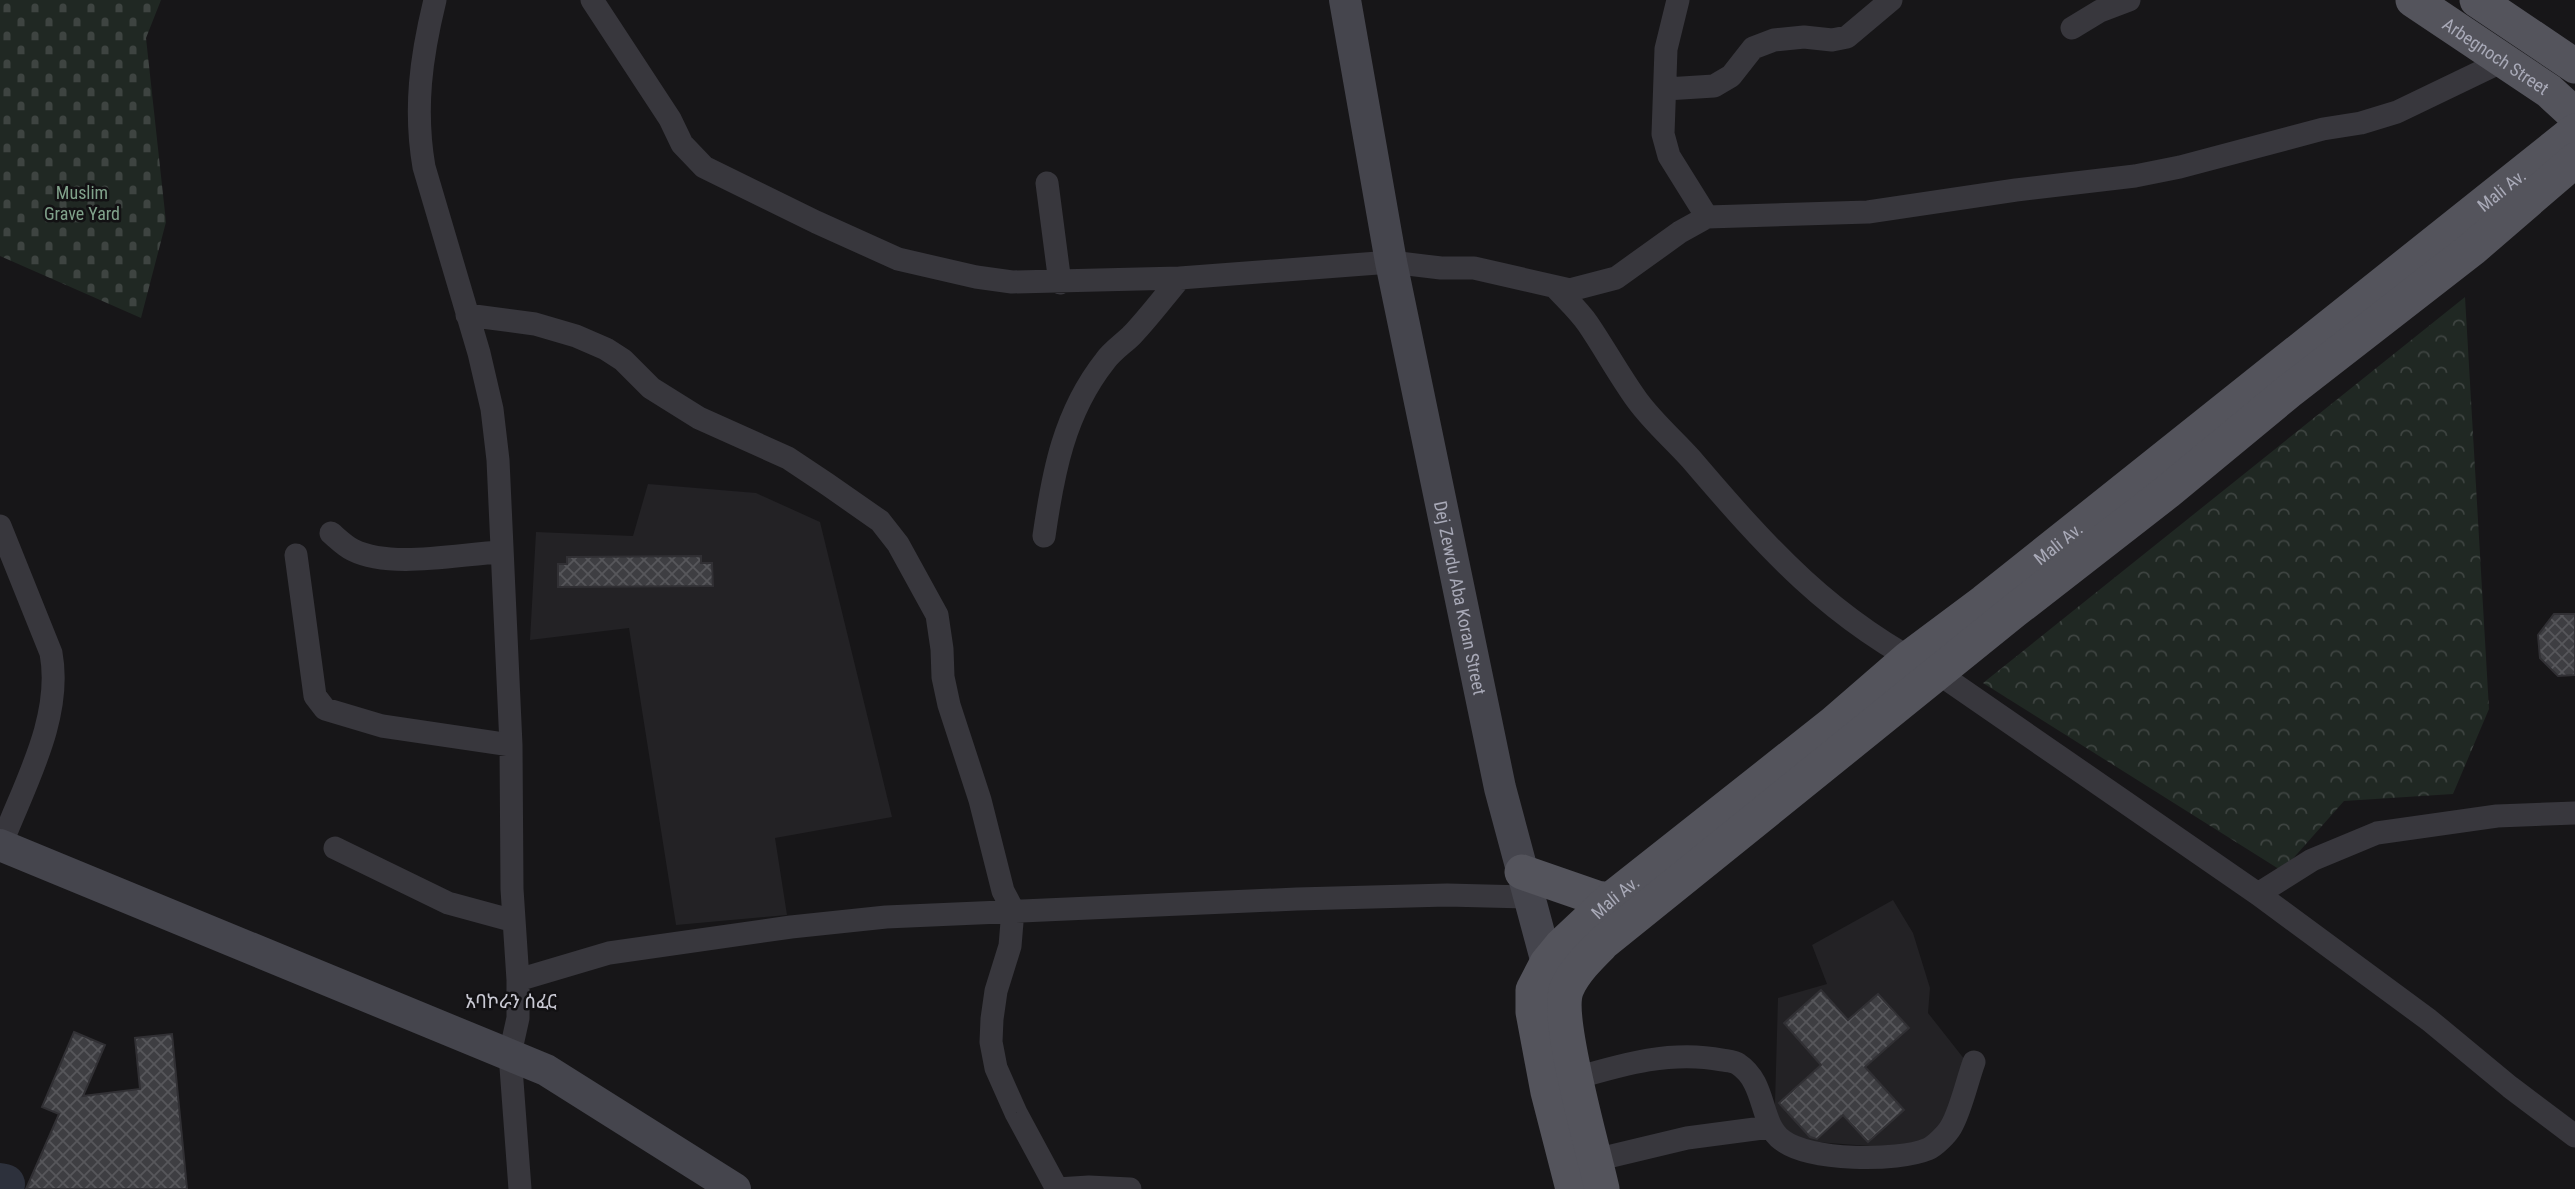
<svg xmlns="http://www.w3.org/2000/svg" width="2575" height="1189" viewBox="0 0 2575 1189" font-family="'Roboto Condensed','Noto Sans Ethiopic',sans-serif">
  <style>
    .built { fill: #232225 }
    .forest { fill: url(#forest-crowns) }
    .cemetery { fill: url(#cemetery-stones) }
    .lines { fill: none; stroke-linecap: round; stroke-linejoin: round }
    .river { stroke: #2d313c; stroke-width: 40 }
    .building { fill: url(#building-cross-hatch); stroke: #313034; stroke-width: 2 }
    .street { stroke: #38373d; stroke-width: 23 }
    .secondary { stroke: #45454d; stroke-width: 32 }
    .primary { stroke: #54545c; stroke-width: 35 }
    .labels { text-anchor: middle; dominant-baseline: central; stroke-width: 5; stroke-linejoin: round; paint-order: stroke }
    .street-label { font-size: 18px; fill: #a9aab8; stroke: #121113 }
    .park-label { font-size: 18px; fill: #80a28b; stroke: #121113 }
    .neighbourhood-label { font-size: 19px; fill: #cacad4; stroke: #121113 }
  </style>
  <defs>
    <pattern id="forest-crowns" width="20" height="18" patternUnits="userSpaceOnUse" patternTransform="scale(1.75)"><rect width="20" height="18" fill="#202823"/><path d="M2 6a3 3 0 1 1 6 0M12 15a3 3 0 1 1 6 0" fill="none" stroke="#3e4441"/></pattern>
    <pattern id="cemetery-stones" width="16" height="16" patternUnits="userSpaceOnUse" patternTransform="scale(1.75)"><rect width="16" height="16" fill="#202823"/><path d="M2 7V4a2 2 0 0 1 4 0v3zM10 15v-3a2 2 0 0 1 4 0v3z" fill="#3e4441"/></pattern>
    <pattern id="building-cross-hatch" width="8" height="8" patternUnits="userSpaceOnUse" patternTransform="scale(1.75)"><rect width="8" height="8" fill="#3e3e42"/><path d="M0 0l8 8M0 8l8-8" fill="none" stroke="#57575b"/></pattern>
  </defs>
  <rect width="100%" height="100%" fill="#171618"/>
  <!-- built -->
  <path class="built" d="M648,484l108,9 64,29 72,295 -117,21 12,77 -111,10 -47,-297 -99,12 6,-108 97,4z
    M1893,900l20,33 17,55 -2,25 37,47 -3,53 -39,37 -149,-11 4,-141 49,-14 -15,-39z"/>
  <!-- forest -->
  <path class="forest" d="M2465,297l24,412 -36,85 -109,7 -62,70 -299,-188z"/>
  <!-- cemetery -->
  <path class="cemetery" d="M0,0h161l-15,38 20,184 -25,96 -141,-62z"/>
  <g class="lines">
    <!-- river -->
    <path class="river" d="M0,1183l5,1"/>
  </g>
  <!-- building -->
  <path class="building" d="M701,556v7h11l1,23 -155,1v-23h9v-7z
    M2554,614h21v61l-17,1 -18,-18 -2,-23z
    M1821,990l27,30 30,-26 31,34 -44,39 39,43 -36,32 -25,-27 -26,24 -7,-2 -31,-34 42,-38 -37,-42z
    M74,1032l31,13 -22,51 57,-7 -5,-51 37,-4 15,155h-161l33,-75 -17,-7z"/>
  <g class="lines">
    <!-- street -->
    <path class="street" d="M435,0c-14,57 -21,109 -11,167l55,186 13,56 6,51 13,285 1,144 6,91v38l-8,36 10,135
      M592,0l78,119 12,25 22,23 112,55 82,37 78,18 36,5 168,-4 211,-16 50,6h33l96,22 46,-12 64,-46 27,-15 161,-5 148,-22 119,-14 45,-9 143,-38 38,-6 36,-11 106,-51
      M1678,0l-12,49 -3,85 6,22 38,61
      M2072,28l28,-17 29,-11
      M1666,89l48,-3 17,-10 22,-28 21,-8 30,-3 28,3 15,-3 44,-37
      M1047,183l13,100
      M1556,288c11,12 23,23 32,36 17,25 31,51 49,76 16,22 36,39 54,59 76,89 140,161 247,214l320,221 171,126 81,67 65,49
      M467,315l68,9 41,12 30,13 17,11 28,28 48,30 89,40 39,26 53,37 18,23 39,71 5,34 1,28 6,28 31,95 23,91 10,19 -3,36 -14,45 -4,28 -1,23 5,26 20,45 41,76
      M0,526l51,127c12,65 -27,132 -50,192
      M331,533c7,6 14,13 22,17 38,19 106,4 148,2
      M1044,536c9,-63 20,-123 61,-175 7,-10 18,-17 27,-26 17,-18 32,-38 48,-57
      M296,555l19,141 10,13 57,17 129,19
      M335,848l113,55 66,18
      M2258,894l54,-34 65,-27 120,-17 78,-3
      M518,980l91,-27 182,-26 95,-10 411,-18 150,-4 81,2
      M1576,1078c48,-14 96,-28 146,-18 5,1 12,1 16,4 29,19 21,59 44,76 27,21 115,22 146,9 7,-3 19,-15 23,-22 10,-17 16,-46 23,-65
      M1595,1160l92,-22 83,-11
      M1057,1189l32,-2 41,2"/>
    <!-- secondary -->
    <g class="secondary">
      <path id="s1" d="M1345,0l46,262 109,526 47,175 13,18"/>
      <path d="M0,845l546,225 189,119"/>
    </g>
    <!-- primary -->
    <g class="primary">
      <path id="s2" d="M2413,0l136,91 26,24"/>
      <path d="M2477,0l98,66"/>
      <path d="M1522,872l75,26 13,2"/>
      <path id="s3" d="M1573,1189l-25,-97 -15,-80v-22l14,-27 14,-17 49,-46 224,-177 75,-65 75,-56 591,-471"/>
      <path d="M1602,1189c-8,-38 -48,-172 -35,-201 8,-18 24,-33 37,-46l410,-331 153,-119 121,-100 184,-143 103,-89"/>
    </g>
  </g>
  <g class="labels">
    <!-- street labels -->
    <g class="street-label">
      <text stroke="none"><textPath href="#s2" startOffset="100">Arbegnoch Street</textPath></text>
      <text stroke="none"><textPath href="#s3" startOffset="1463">Mali Av.</textPath></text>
      <text stroke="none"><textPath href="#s3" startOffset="896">Mali Av.</textPath></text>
      <text stroke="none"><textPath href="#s1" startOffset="609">Dej Zewdu Aba Koran Street</textPath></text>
      <text stroke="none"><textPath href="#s3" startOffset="329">Mali Av.</textPath></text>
    </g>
    <!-- park labels -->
    <g class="park-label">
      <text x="82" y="192">Muslim<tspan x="82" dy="21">Grave Yard</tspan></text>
    </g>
    <!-- neighbourhood labels -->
    <g class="neighbourhood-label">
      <text x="511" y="1001">አባኮራን ሰፈር</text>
    </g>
  </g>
</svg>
